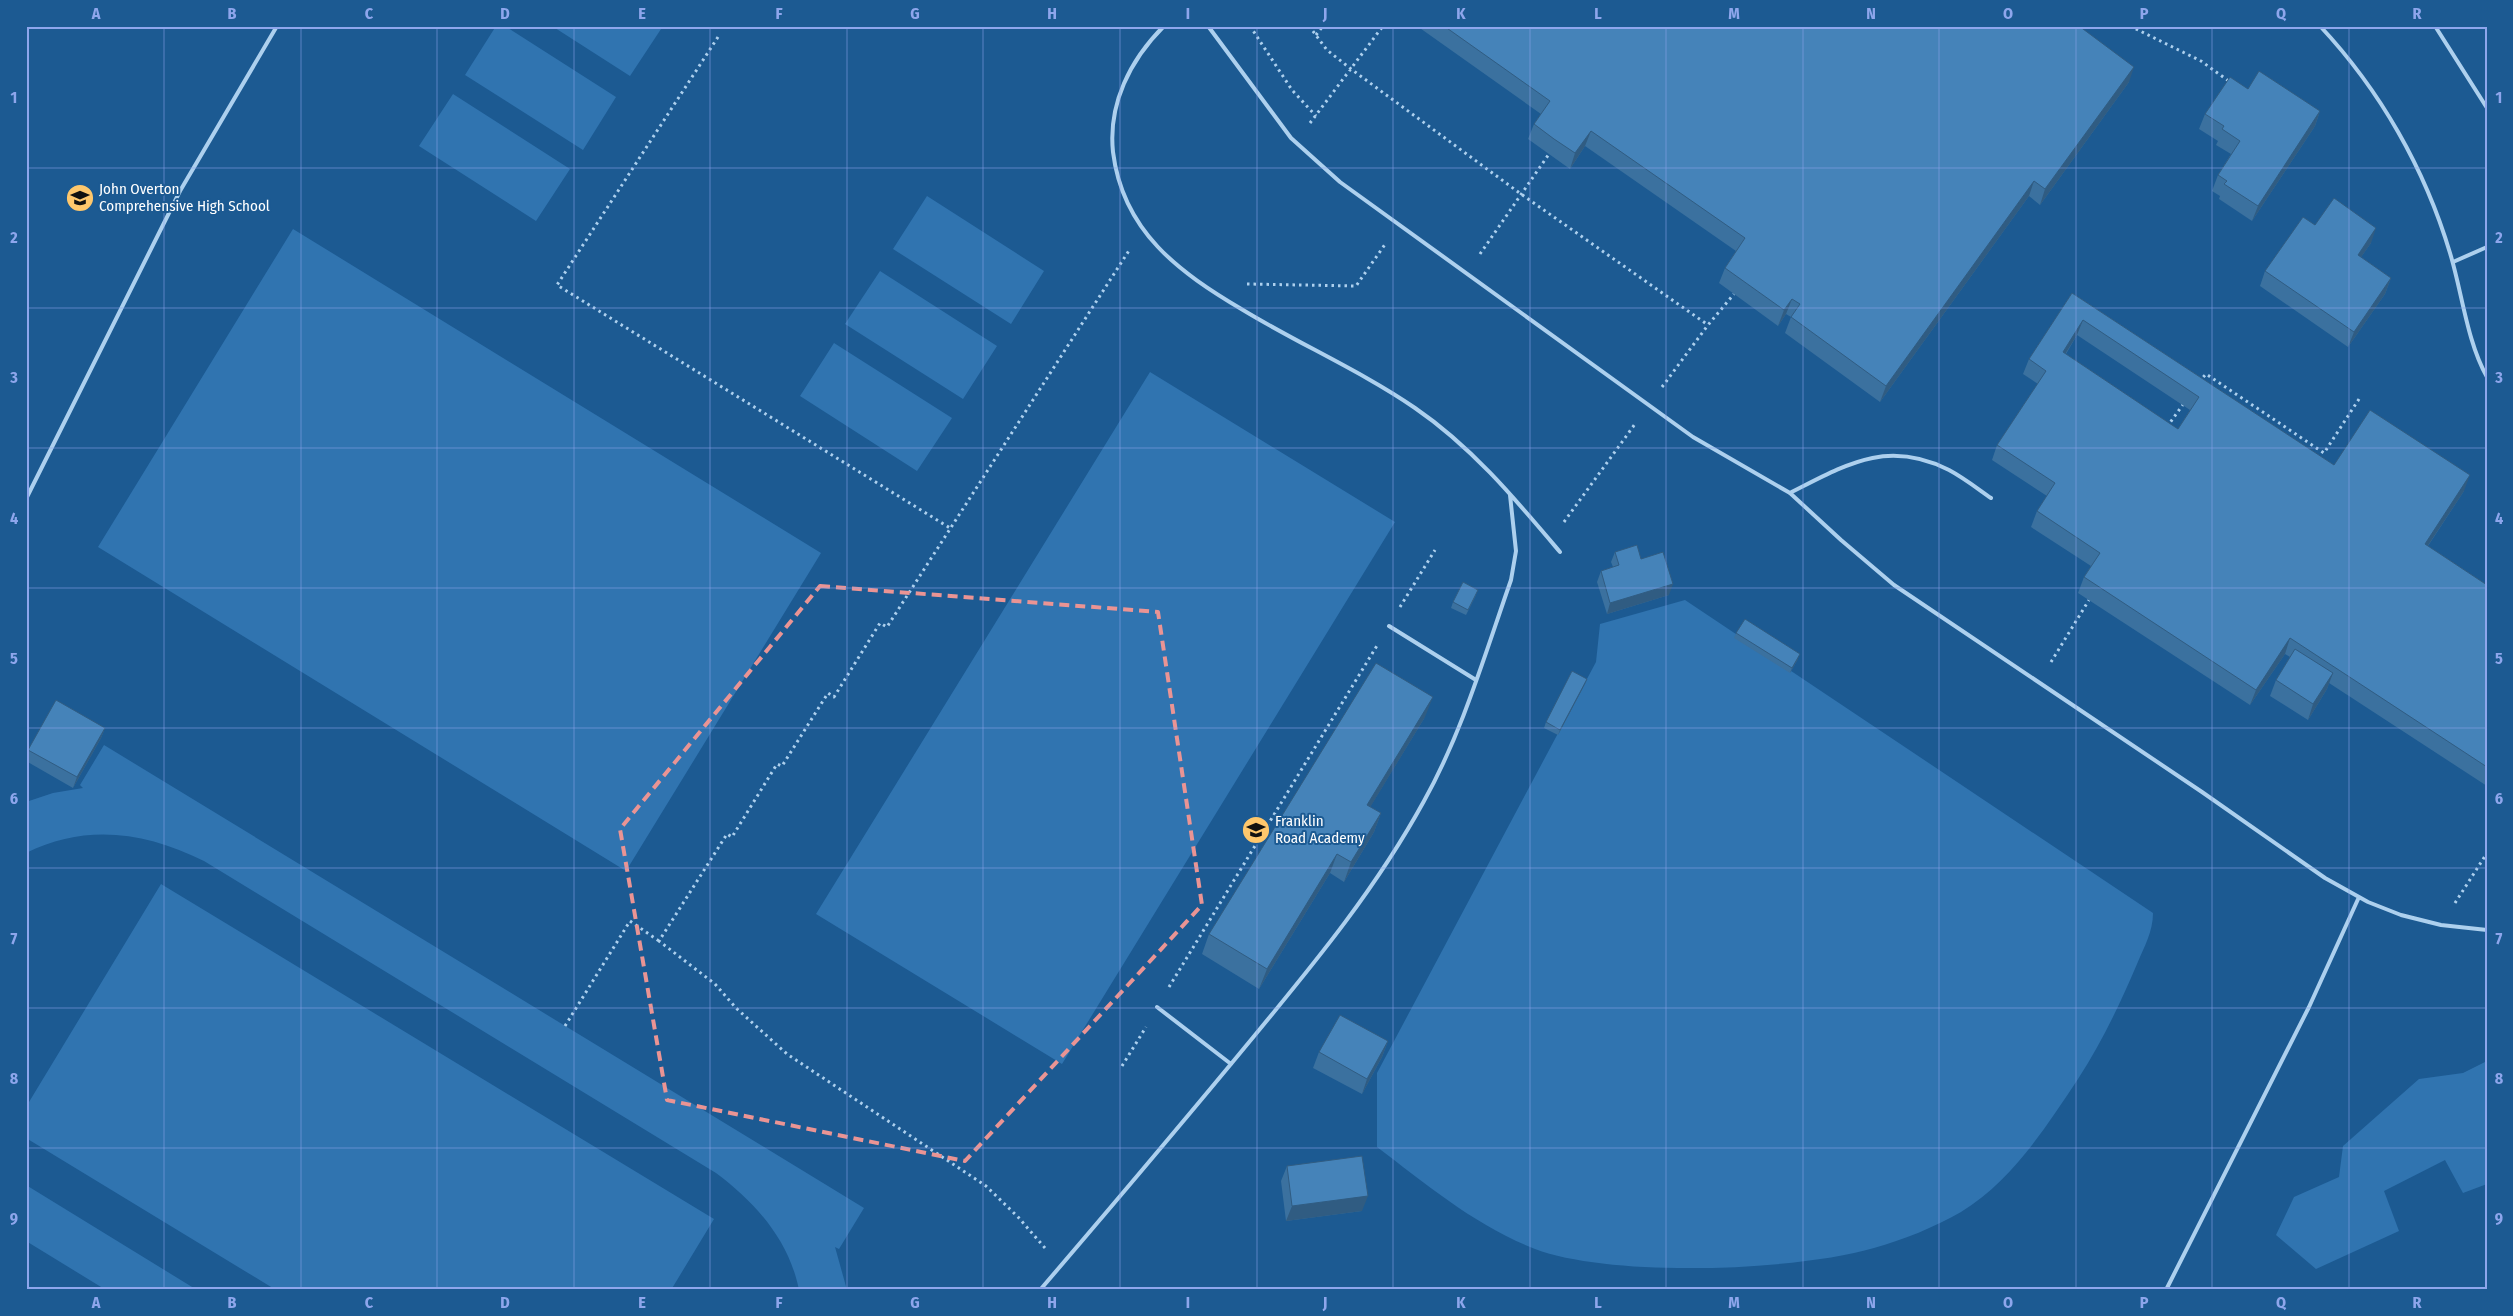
<svg xmlns="http://www.w3.org/2000/svg" width="2513" height="1316" viewBox="0 0 2513 1316" font-family="'Fira Sans Condensed',sans-serif">
  <style>
    .green { fill: #3074b0 }
    .lines { fill: none; stroke-linecap: round; stroke-linejoin: round }
    .path { stroke: #add0ee; stroke-width: 3; stroke-dasharray: 2.5 4; stroke-linecap: butt }
    .lane { stroke: #add0ee; stroke-width: 4 }
    .wall { fill: #3b719f; fill-rule: evenodd }
    .shaded-wall { fill: #305c82 }
    .building { fill: #4583b9; stroke: #305c82; fill-rule: evenodd }
    .marked { fill: none; stroke: #ea9494; stroke-width: 4; stroke-dasharray: 10 6; stroke-linejoin: round }
    .grid { fill: none; stroke: #8ea6ec; stroke-width: 1; stroke-opacity: 0.55 }
    .labels { text-anchor: middle; dominant-baseline: central; stroke-width: 4; stroke-linejoin: round; paint-order: stroke }
    .poi-label { font-size: 15px; fill: #fff; stroke: #1c5a92; text-anchor: start }
    .neatline { fill: none; stroke: #8ea6ec; stroke-width: 2 }
    .grid-label { font-size: 16px; text-anchor: middle; font-weight: bold; fill: #8ea6ec }
  </style>
  <rect width="100%" height="100%" fill="#1c5a92"/>
  <!-- green -->
  <path class="green" d="M496,26h9l111,71 -33,53 -118,-75z
    M552,26h111l-33,50z
    M453,94l117,75 -34,52 -117,-75z
    M927,196l117,75 -33,53 -118,-75z
    M293,229l528,324 -195,318 -528,-324z
    M880,271l117,75 -34,53 -118,-75z
    M834,343l118,75 -35,53 -117,-75z
    M1150,372l245,150 -333,542 -246,-150z
    M1685,600l468,313c0,19 -9,34 -16,51 -17,40 -35,78 -59,115 -32,48 -66,102 -117,133 -26,15 -58,28 -87,36 -79,23 -262,30 -339,1 -59,-23 -108,-64 -158,-102v-74l219,-411 4,-38z
    M104,745l760,463 -25,41 -4,-2 12,43h-48c-10,-50 -43,-87 -83,-117l-512,-312c-58,-29 -118,-38 -178,-8v-51l27,-9 30,-5 -3,-3z
    M161,884l553,335 -43,71h-395l-250,-152v-31z
    M2487,1061v123l-24,9 -18,-33 -61,31 15,40 -83,38 -40,-34 18,-38 45,-20 4,-31 76,-67 44,-6z
    M26,1185l171,105h-91l-80,-49z"/>
  <g class="lines">
    <!-- path -->
    <path class="path" d="M1250,26l42,64 24,26
      M1309,26l18,24 24,19 170,125 187,131
      M2130,26l71,35 29,21
      M1316,35l7,-9
      M718,37l-161,248 393,243
      M1310,123l73,-97
      M1480,254l69,-100
      M1247,284l109,2 30,-43
      M2199,382l7,-8 118,79 35,-54
      M1662,387l46,-62 26,-31
      M2167,427l17,-24
      M1564,522l71,-98
      M1400,607l35,-57
      M2051,662l38,-62
      M2455,903l32,-50
      M1169,987l209,-343
      M565,1026l65,-105 29,20
      M1122,1066l24,-39
      M1045,1248l-27,-31 -32,-31 -199,-132 -51,-46 -21,-24 -56,-43 68,-107 5,3 45,-73 5,2 46,-73 6,4 46,-74 7,4 243,-378"/>
    <!-- lane -->
    <path class="lane" d="M1164,26c-34,34 -56,78 -51,126 10,80 66,120 130,158 56,34 118,61 172,98 57,39 101,92 145,144
      M1208,26l83,112 49,44 353,255 97,56 51,47 53,45 308,207 123,86 43,24 33,13 40,10 46,5
      M2320,26c60,64 105,143 130,227 12,39 17,89 37,124
      M2435,26l52,82
      M2453,262l34,-15
      M1790,493c57,-29 97,-54 159,-23 15,8 29,19 42,28
      M26,499l154,-308 97,-165
      M1389,626l87,54
      M1157,1007l74,57
      M1040,1290c72,-84 144,-169 215,-255 62,-75 122,-148 169,-234 38,-68 61,-147 87,-221l5,-29 -6,-56
      M2166,1290l143,-283 50,-110"/>
  </g>
  <!-- wall -->
  <path class="wall" d="M1417,26h662l50,56 -89,123 -11,-9 -149,206 -95,-69 6,-16 -5,-3 -8,12 -59,-43 6,-15 11,-17 -151,-105 -15,23 -42,-30 6,-15 7,-10z
    M2248,89l72,22 -5,15 -63,95 -33,-22 1,-3 -8,-5 6,-16 13,-21 -15,-9 2,-4 -19,-12 6,-15z
    M2315,225l56,18 -10,14 30,21 -6,16 -37,53 -88,-61 5,-15z
    M2072,293l262,172 130,26 -36,55 59,39v201l-158,-103 -2,6 -19,31 -38,-24 6,-16 14,-23 -5,-3 -35,51 -172,-112 6,-16 7,-11 -60,-39 6,-16 10,-15 -55,-36 5,-15 41,-61 -15,-10 6,-15zM2077,335l113,75 -12,19 -112,-75z
    M1615,552l26,7 28,36 -62,19 -10,-32 4,-11 12,-4 -2,-5z
    M1476,595l-10,20 -15,-7 2,-6z
    M1736,633l62,26 -8,14 -56,-35z
    M1587,679l-2,5 -27,51 -14,-7 2,-6z
    M1425,717l-55,90 11,6 -7,19 -30,50 -14,-9 -71,116 -57,-35 7,-20z
    M105,728l-4,10 -28,50 -47,-27v-7l2,-4z
    M1388,1041l-6,16 -20,37 -49,-26 6,-16z
    M1287,1166l75,45 -76,10 -5,-40z"/>
  <!-- shaded-wall -->
  <path class="shaded-wall" d="M2134,67l-5,15 -89,123 5,-16z
    M2320,111l-5,15 -63,95 6,-15z
    M1591,131l-6,15 -15,23 5,-16z
    M2034,181l-5,15 -149,206 6,-16z
    M2376,228l-5,15 -19,27 6,-15z
    M2391,278l-6,16 -37,53 6,-15z
    M1792,299l-6,15 -8,12 6,-16z
    M2083,320l-6,15 -20,32 6,-15z
    M2470,475l-6,16 -45,68 6,-15z
    M1673,584l-4,11 -62,19 3,-11z
    M2290,638l-5,16 -35,51 6,-15z
    M1800,654l-2,5 -8,14 2,-5z
    M2333,673l-6,16 -19,31 5,-16z
    M1587,679l-2,5 -27,51 2,-5z
    M1433,697l-8,20 -65,107 7,-19z
    M105,728l-4,10 -28,50 4,-11z
    M1381,813l-7,19 -30,50 7,-20z
    M1337,854l-7,19 -71,116 8,-20z
    M1388,1041l-6,16 -20,37 5,-15z
    M1368,1196l-6,15 -76,10 6,-15z"/>
  <!-- building -->
  <path class="building" d="M1444,26h635l55,41 -89,122 -11,-8 -148,205 -95,-69 9,-13 -8,-5 -8,11 -59,-42 20,-30 -154,-107 -16,22 -21,-14 -20,-15 16,-23z
    M2259,71l61,40 -62,95 -34,-22 3,-3 -9,-6 22,-34 -18,-12 2,-3 -19,-12 25,-37 18,12z
    M2334,198l42,30 -18,27 33,23 -37,54 -89,-61 38,-54 12,8z
    M2072,293l262,172 36,-55 100,65 -45,69 62,41v182l-197,-129 -34,52 -172,-113 16,-24 -63,-42 18,-28 -58,-38 49,-74 -17,-12zM2083,320l116,77 -21,32 -115,-77z
    M1637,545l4,14 22,-7 10,32 -63,19 -9,-32 18,-6 -4,-13z
    M1463,582l15,8 -10,20 -15,-8z
    M1745,619l55,35 -8,14 -56,-35z
    M2295,649l38,24 -20,31 -37,-24z
    M1376,663l57,34 -66,108 14,8 -30,49 -14,-8 -70,115 -58,-35z
    M1572,671l15,8 -27,51 -14,-8z
    M56,700l49,28 -28,49 -49,-27z
    M1340,1015l48,26 -21,38 -48,-27z
    M1362,1156l6,40 -76,10 -5,-40z"/>
  <!-- marked area -->
  <path class="marked" d="M820,586l338,26 44,293 -237,256 -298,-61 -47,-271z"/>
  <!-- grid -->
  <path class="grid" d="M164,26v1264M301,26v1264M437,26v1264M574,26v1264M710,26v1264M847,26v1264M983,26v1264M1120,26v1264M1257,26v1264M1393,26v1264M1530,26v1264M1666,26v1264M1803,26v1264M1939,26v1264M2076,26v1264M2212,26v1264M2349,26v1264M26,168h2461M26,308h2461M26,448h2461M26,588h2461M26,728h2461M26,868h2461M26,1008h2461M26,1148h2461"/>
  <!-- icons -->
  <defs>
    <symbol id="school-disc" viewBox="-11 -11 22 22"><circle r="9.5" fill="#fec76c" stroke="#1c5a92"/><path d="M0-5L7-2L0 1L-7-2ZM-4 1L0 2.5L4 1V4Q0 6-4 4Z" fill="#111"/></symbol>
  </defs>
  <g fill-rule="evenodd">
    <use href="#school-disc" x="64" y="182" width="32" height="32"/>
    <use href="#school-disc" x="1240" y="814" width="32" height="32"/>
  </g>
  <g class="labels">
    <!-- poi labels -->
    <g class="poi-label">
      <text x="99" y="189">John Overton<tspan x="99" dy="17">Comprehensive High School</tspan></text>
      <text x="1275" y="821">Franklin<tspan x="1275" dy="17">Road Academy</tspan></text>
    </g>
  </g>
  <!-- border -->
  <rect width="2513" height="1316" fill="none" stroke="#1c5a92" stroke-width="55"/>
  <rect x="28" y="28" width="2458" height="1260" class="neatline"/>
  <g class="grid-label">
    <text x="96" y="19">A</text>
    <text x="232" y="19">B</text>
    <text x="369" y="19">C</text>
    <text x="505" y="19">D</text>
    <text x="642" y="19">E</text>
    <text x="779" y="19">F</text>
    <text x="915" y="19">G</text>
    <text x="1052" y="19">H</text>
    <text x="1188" y="19">I</text>
    <text x="1325" y="19">J</text>
    <text x="1461" y="19">K</text>
    <text x="1598" y="19">L</text>
    <text x="1734" y="19">M</text>
    <text x="1871" y="19">N</text>
    <text x="2008" y="19">O</text>
    <text x="2144" y="19">P</text>
    <text x="2281" y="19">Q</text>
    <text x="2417" y="19">R</text>
    <text x="14" y="103">1</text>
    <text x="2499" y="103">1</text>
    <text x="14" y="243">2</text>
    <text x="2499" y="243">2</text>
    <text x="14" y="383">3</text>
    <text x="2499" y="383">3</text>
    <text x="14" y="524">4</text>
    <text x="2499" y="524">4</text>
    <text x="14" y="664">5</text>
    <text x="2499" y="664">5</text>
    <text x="14" y="804">6</text>
    <text x="2499" y="804">6</text>
    <text x="14" y="944">7</text>
    <text x="2499" y="944">7</text>
    <text x="14" y="1084">8</text>
    <text x="2499" y="1084">8</text>
    <text x="14" y="1224">9</text>
    <text x="2499" y="1224">9</text>
    <text x="96" y="1308">A</text>
    <text x="232" y="1308">B</text>
    <text x="369" y="1308">C</text>
    <text x="505" y="1308">D</text>
    <text x="642" y="1308">E</text>
    <text x="779" y="1308">F</text>
    <text x="915" y="1308">G</text>
    <text x="1052" y="1308">H</text>
    <text x="1188" y="1308">I</text>
    <text x="1325" y="1308">J</text>
    <text x="1461" y="1308">K</text>
    <text x="1598" y="1308">L</text>
    <text x="1734" y="1308">M</text>
    <text x="1871" y="1308">N</text>
    <text x="2008" y="1308">O</text>
    <text x="2144" y="1308">P</text>
    <text x="2281" y="1308">Q</text>
    <text x="2417" y="1308">R</text>
  </g>
</svg>
